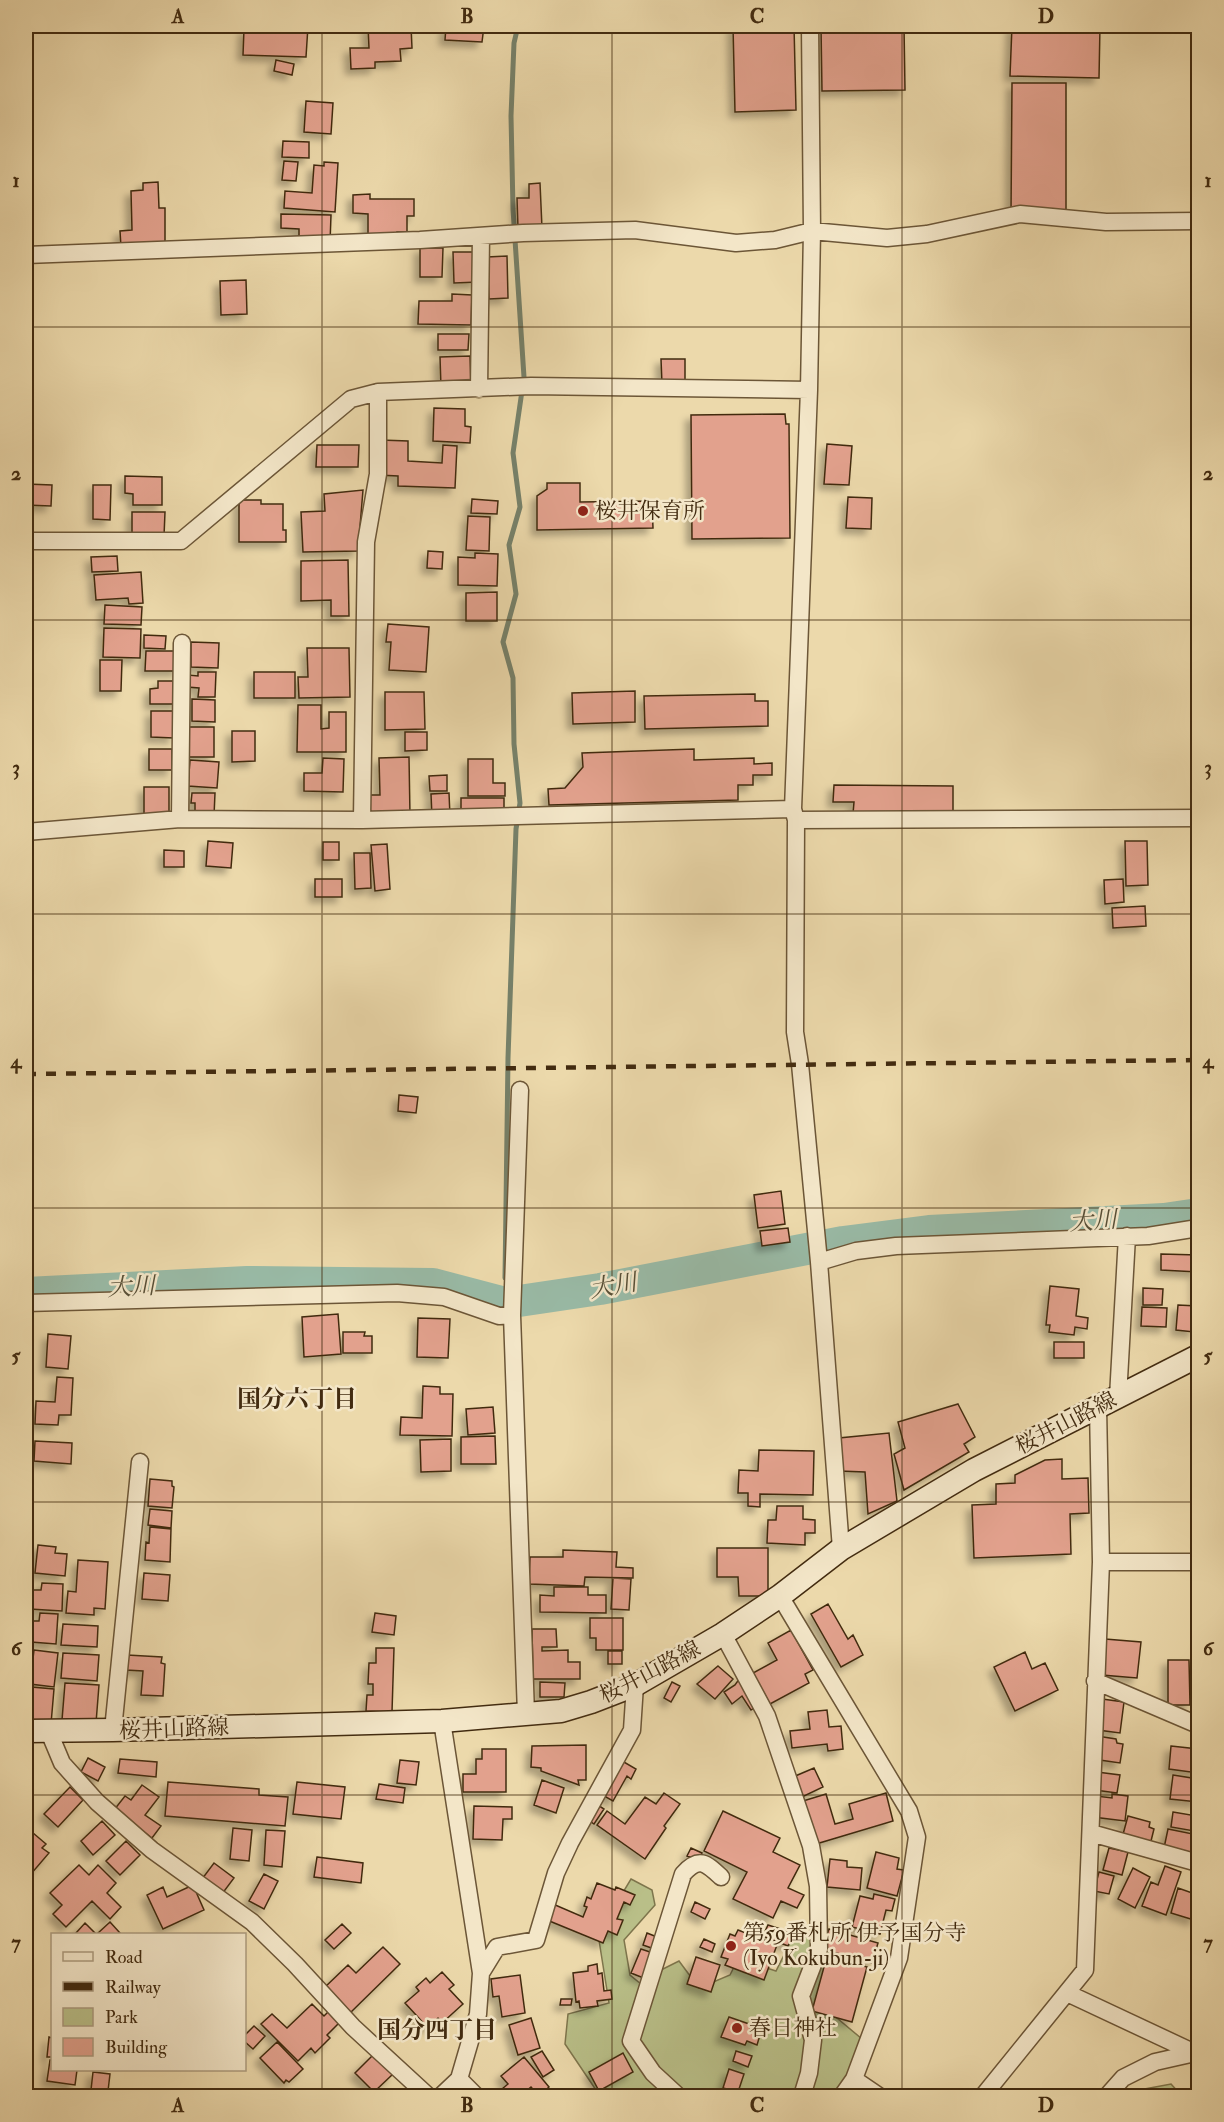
<svg xmlns="http://www.w3.org/2000/svg" width="1224" height="2122" viewBox="0 0 1224 2122" font-family="'IM FELL Double Pica','Noto Serif JP',serif">
  <style>
    .green { fill: #b9bf88; stroke: #7e754c; stroke-width: 1.5 }
    .lines { fill: none; stroke-linecap: round; stroke-linejoin: round }
    .stream { stroke: #76816a; stroke-width: 5 }
    .river { stroke: #99baa6; stroke-width: 32 }
    .building { fill: #e2a18d; stroke: #422b10; stroke-width: 1.5; filter: url(#shadow) }
    .street-casing { stroke: #6c5637; stroke-width: 19 }
    .secondary-casing { stroke: #422b10; stroke-width: 25 }
    .street { stroke: #f3e6c8; stroke-width: 16 }
    .secondary { stroke: #f3e6c8; stroke-width: 22 }
    .rail { stroke: #422b10; stroke-width: 4.5; stroke-dasharray: 10 10; stroke-linecap: butt }
    .grid { fill: none; stroke: #422b10; stroke-width: 1.5; stroke-opacity: 0.55 }
    .poi-dot { fill: #8f2418; stroke: #f3e6c8; stroke-width: 2 }
    .labels { text-anchor: middle; dominant-baseline: central; stroke-width: 5; stroke-linejoin: round; paint-order: stroke }
    .poi-label { font-size: 22px; fill: #422b10; stroke: #f3e6c8; text-anchor: start }
    .street-label { font-size: 22px; fill: #422b10; stroke: #f3e6c8 }
    .water-label { font-size: 24px; font-style: italic; fill: #584f36; stroke: #f3e6c8 }
    .neighbourhood-label { font-size: 24px; font-weight: bold; fill: #422b10; stroke: #f3e6c8 }
    .neatline { fill: none; stroke: #422b10; stroke-width: 2 }
    .grid-label { font-size: 20px; text-anchor: middle; font-weight: bold; fill: #422b10 }
  </style>
  <defs>
    <filter id="shadow"><feDropShadow dx="-5.5" dy="5.5" stdDeviation="3" flood-color="#0004"/></filter>
  </defs>
  <rect width="100%" height="100%" fill="#ecd9ab"/>
  <filter id="stains"><feTurbulence type="fractalNoise" baseFrequency=".00333" numOctaves="4"/><feColorMatrix values="0 0 0 0 .2 0 0 0 0 .09 0 0 0 0 .02 0 0 0 .5 -.17"/></filter>
  <radialGradient id="worn" r=".72"><stop offset=".6" stop-color="#630" stop-opacity="0"/><stop offset="1" stop-color="#630" stop-opacity=".3"/></radialGradient>
  <!-- green -->
  <path class="green" d="M631,1879l21,11 3,15 -31,35 6,35 11,9 12,-10 26,-13 20,27 31,-13 8,-16 38,12 17,-34h40l-14,66 43,36 -16,40 -16,17h-230l-35,-52 3,-30 41,-11 -11,-69z
    M1171,2084l11,12h-50l2,-5z"/>
  <g class="lines">
    <!-- stream -->
    <path class="stream" d="M505,1278l3,-220 8,-229 4,-26 -6,-59 -1,-66 -10,-36 13,-48 -7,-49 11,-38 -7,-54 11,-76 -11,-168 -2,-93 3,-73 4,-17"/>
    <!-- river -->
    <path class="river" d="M26,1293l221,-11 186,2 72,19 95,-14 243,-47 86,-11 235,-12 34,-5"/>
  </g>
  <!-- building -->
  <path class="building" d="M269,26h39l-2,31 -63,-2 1,-26 25,1z
    M368,26h43l1,22 -12,1 1,12 -26,1v6l-24,1 -1,-21h19z
    M446,26h38l-2,16 -37,-2z
    M733,26h61l2,84 -61,2z
    M821,26h83l1,64 -83,1z
    M1012,26h88l-1,52 -89,-2z
    M276,60l18,4 -2,11 -18,-4z
    M1012,83h54v131h-55z
    M306,101l27,2 -2,31 -27,-2z
    M283,141l26,1v16l-27,-1z
    M284,161l14,1 -2,19 -14,-1z
    M324,162l14,1 -3,49 -51,-4 1,-17 27,2 2,-28 10,1z
    M158,182l1,26h6v38l-44,1 -1,-16 12,-1 -1,-39 12,-1v-7z
    M540,183l2,45h-24l-1,-30h12v-14z
    M370,194v5h44v17h-7v16h-10v6h-29v-24l-15,-1v-18z
    M281,214l50,1 -1,28h-31v-14l-18,-1z
    M420,248h23l-1,29h-22z
    M453,252h20l5,30 -24,1z
    M507,256l1,42 -19,1 -2,-42z
    M246,280l1,34 -26,1 -1,-34z
    M452,294l20,1 -1,30 -53,-1 1,-23h33z
    M438,334h31l-1,16h-30z
    M470,356l1,30 -30,1 -1,-30z
    M661,359h24v24l-23,1z
    M434,408l31,1v17l6,1 -1,16 -37,-2z
    M785,414l1,10h3l1,114 -98,1 -1,-124z
    M380,440l28,1v20l34,2 1,-18 14,1 -2,42 -57,-2v-10l-20,-1z
    M827,444l25,2 -3,39 -25,-1z
    M317,445h42l-1,22h-42z
    M125,476l37,1v28h-29v-11l-8,-1z
    M547,483h33v19l72,-1 1,27 -116,2v-34l10,-7z
    M26,484l26,1 -1,21 -25,-1z
    M93,485h18l-1,35 -17,-1z
    M363,490l-5,61 -55,1 -2,-40 24,-1 -1,-17z
    M848,497l24,1 -1,31 -25,-1z
    M472,499l26,2 -1,13 -26,-1z
    M239,500h22v4h22v26h3v12h-47z
    M132,512h33l-1,24h-32z
    M468,516l22,1 -1,34 -23,-1z
    M428,551l15,1 -1,17 -15,-1z
    M475,553l23,1 -1,32 -39,-1v-28l17,1z
    M117,556l1,15 -26,1 -1,-15z
    M348,560l1,56h-18v-16l-30,1v-40z
    M141,572l2,31 -14,1 -1,-6 -32,2 -2,-25z
    M497,592v29h-31v-28z
    M105,605l37,2 -1,18 -37,-1z
    M388,624l41,3 -3,45 -37,-2 2,-28h-5z
    M104,628l37,1 -1,29 -37,-1z
    M144,635l22,1 -1,13 -21,-1z
    M191,642l28,1 -1,25 -27,-1z
    M307,648h42l1,49 -51,1 -1,-21h10z
    M146,651h33v20h-34z
    M100,660h22l-1,31h-21z
    M198,672h18l-1,25h-17l1,-9 -12,-1 1,-12 10,1z
    M254,672h41v26h-41z
    M158,681h21v23h-29v-15l8,-1z
    M635,691v31l-62,2 -1,-31z
    M385,692h39l1,37 -40,1z
    M755,694v7h13v25l-123,3 -1,-33z
    M192,699l23,1v22l-23,-1z
    M298,705h23v24l8,-1v-16h17v40h-49z
    M151,711h23v27l-23,-1z
    M188,727h26v30h-26z
    M232,731h23v30l-23,1z
    M405,732h22v18l-22,1z
    M149,749h23v21h-23z
    M694,749v11l60,-2v6l18,-1v12h-19v10h-15v15l-189,5 -1,-16 17,-1 18,-21 -1,-14z
    M409,757l1,59 -45,1 -1,-22h16l-1,-37z
    M323,758l21,1 -1,33 -39,-1v-18h18z
    M468,759h25v24h12v13h-37z
    M190,760l29,2 -2,26 -29,-2z
    M447,775v16h-17l-1,-15z
    M834,785l119,1v29l-100,-1 1,-12h-21z
    M144,787h25v29h-25z
    M192,793h23l-1,23 -19,-1v-12h-4z
    M449,793l1,23 -18,1 -1,-23z
    M461,798h43v17h-43z
    M208,841l25,2 -2,25 -25,-2z
    M1125,841h22l1,44 -22,1z
    M323,842h16v18h-16z
    M387,844l3,45 -15,2 -4,-46z
    M164,850l20,1v16h-20z
    M354,853h16l1,35 -16,1z
    M315,879h27v18h-27z
    M1123,879l1,23 -19,2 -1,-24z
    M1145,906l1,20 -33,2 -1,-20z
    M399,1095l19,2 -2,16 -18,-2z
    M781,1191l4,33 -27,4 -4,-33z
    M788,1228l2,14 -28,4 -2,-15z
    M1161,1254l37,1v17l-37,-2z
    M1196,1274h2v30h-2z
    M1050,1286l29,3 -3,27 12,2 -1,11 -12,-2 -1,8 -25,-3 1,-7h-4z
    M1143,1288l20,1 -1,16h-19z
    M1178,1305l19,1 -3,26 -18,-2z
    M1142,1307l25,1 -1,19 -25,-1z
    M338,1314l3,40 -37,3 -2,-40z
    M418,1318l32,1 -2,39 -31,-1z
    M343,1332h22l-1,4h8v17h-29z
    M48,1334l23,2 -3,33 -22,-2z
    M1054,1342h30v16h-30z
    M57,1377l16,1 -2,37h-12l-1,10 -23,-1 1,-23 19,1z
    M423,1386l17,1v7h13l-1,42 -52,-1 1,-18 21,1z
    M958,1404l17,33 -11,7 5,8 -65,38 -10,-36 11,-6 -7,-26z
    M493,1407l2,26 -27,2 -2,-26z
    M889,1433l8,68 -29,13 -3,-42 -26,-1v-33z
    M495,1436l1,28h-35v-27z
    M451,1439v32l-30,1 -1,-32z
    M35,1441l37,2 -1,21 -37,-3z
    M759,1450l55,1 -1,44 -53,-1v13l-12,-1v-13h-10l1,-23 19,1z
    M1062,1459v20l26,-1 1,35 -19,1 1,40 -97,4 -2,-53 24,-1v-20l19,-1v-8l30,-15z
    M150,1479l22,2v5l2,1 -2,21 -24,-2z
    M777,1506h26v13l12,1v13h-10v12l-38,-2 1,-23h8z
    M150,1509l22,2 -1,17 -23,-3z
    M150,1527l21,2 -1,33 -25,-2 1,-18 3,1z
    M38,1545l18,2 -1,6 12,1 -2,22 -30,-3z
    M717,1548h51v48h-29l-1,-19h-21z
    M563,1550l54,2 -1,15 17,1v10l-48,-1 -1,9 -55,-2 1,-27h33z
    M78,1560l30,2 -3,47 -11,-1v7l-28,-2 2,-22 8,1z
    M144,1573l26,2 -2,26 -26,-2z
    M613,1578l18,1 -2,31 -18,-1z
    M42,1583l21,1 -1,27 -32,-2 1,-19h10z
    M554,1587h34v8h18v18l-66,-1v-17l14,1z
    M828,1604l20,35 5,-4 10,20 -22,12 -30,-53z
    M40,1613l18,1 -2,30 -25,-2 1,-21h7z
    M375,1613l21,3 -2,19 -22,-3z
    M590,1618h33v32h-27v-12h-6z
    M63,1624l35,2 -1,21 -36,-2z
    M532,1629h24l1,18h-15v4l26,-1v12h12v17h-47z
    M791,1630l22,40 -8,4 4,9 -39,21 -17,-31 24,-13 -9,-17z
    M1105,1639l36,3 -4,36 -35,-3z
    M376,1648h18l-2,64 -26,-1 1,-16h6v-11h-5l1,-21h7z
    M34,1650l24,3 -4,34 -24,-3z
    M608,1651h14v13h-14z
    M1025,1652l7,17 13,-6 13,27 -43,21 -21,-44z
    M63,1653l36,2 -2,26 -36,-3z
    M127,1655l35,2 -1,6 4,1 -2,32 -22,-1 2,-24 -17,-1z
    M1168,1660h21l1,45h-22z
    M718,1666l15,13 -18,20 -18,-15z
    M742,1675l18,29 -9,6 -9,-14 -10,8 -8,-12 11,-7z
    M540,1682l25,1 -1,14h-24z
    M672,1682l8,4 -9,16 -7,-4z
    M65,1683l34,2 -3,38 -34,-3z
    M31,1687l23,2 -3,35 -23,-2z
    M1102,1699l22,3 -4,31 -22,-3z
    M827,1710l2,17 12,-1 2,23 -15,2 -1,-7 -35,4 -2,-17 20,-2 -2,-17z
    M1097,1736l19,3 1,4 6,1 -3,19 -27,-4z
    M586,1745v35h-8l1,5 -38,-14v-3l-10,-1 1,-21z
    M1171,1746l27,3v24l-29,-4z
    M482,1749h24v43h-43v-18h13v-15h6z
    M88,1758l17,9 -7,14 -17,-9z
    M617,1758l19,11 -5,10 -4,-3 -14,25 -16,-9z
    M120,1759l37,3 -1,15 -38,-4z
    M400,1760l19,2 -3,23 -19,-2z
    M814,1768l9,19 -21,10 -9,-20z
    M1097,1772l23,3 -3,18 -22,-3z
    M1173,1775l25,4v23l-28,-3z
    M542,1780l22,8 -8,25 -22,-8z
    M168,1782l91,7v6l29,2 -3,29 -120,-10z
    M297,1782l48,5 -4,32 -48,-5z
    M379,1784l26,4 -2,15 -27,-4z
    M142,1785l17,12 -14,18 16,11 -9,12 -38,-28 11,-14 6,4z
    M70,1787l13,13 -25,27 -14,-13z
    M664,1793l16,11 -16,22 2,2 -21,31 -48,-34 10,-14 18,13 20,-27 11,7z
    M886,1793l7,28 -77,23 -13,-43 23,-7 9,30 18,-5 -4,-15z
    M1112,1794l16,2 -3,25 -32,-4 3,-21 16,2z
    M593,1802l11,7 -10,15 -10,-7z
    M474,1806l38,1v12h-9l-1,21 -29,-1z
    M723,1811l57,27 -7,14 27,13 -12,23 16,7 -7,13 -16,-7 -8,17 -40,-19 14,-27 -43,-21z
    M1173,1812l24,4 -3,15 -23,-4z
    M1128,1816l22,6 -1,5 5,2 -4,16 -28,-7z
    M102,1821l13,14 -22,20 -12,-14z
    M26,1827l20,17 -4,4 7,5 -18,21 -5,-5z
    M233,1828l19,2 -3,31 -19,-2z
    M1168,1829l30,6 -1,10 -3,-1 -2,10 -28,-6z
    M266,1830l19,1 -3,36 -18,-2z
    M126,1841l14,14 -20,20 -14,-14z
    M691,1848l11,5 -3,7 -12,-4z
    M1109,1848l19,4 -6,23 -19,-5z
    M876,1852l23,6 -2,11 7,1 -7,26 -30,-8z
    M317,1857l46,6 -2,20 -47,-6z
    M830,1859l17,2v6l15,1 -2,22 -33,-3z
    M214,1863l20,15 -12,16 -20,-15z
    M79,1865l10,10 9,-10 18,18 -9,10 14,14 -11,12 -18,-18 -26,26 -13,-13 9,-9 -12,-12z
    M1165,1866l16,6 -15,43 -24,-9 9,-24 7,3z
    M1133,1868l17,9 -15,31 -17,-9z
    M1099,1872l15,4 -5,18 -15,-3z
    M264,1874l14,7 -14,28 -15,-8z
    M597,1883l18,7 1,-3 19,8 -5,10 -6,-3 -7,17 6,1 -6,15 -9,-4 -5,12 -56,-23 6,-16 30,13 4,-10 -3,-1 3,-9 4,2z
    M193,1885l11,25 -41,19 -16,-34 16,-8 4,10z
    M1178,1888l20,7v12l-4,13 -23,-7z
    M874,1894l21,5 -3,12 -6,-1 -6,24 -28,-7 8,-31 13,3z
    M695,1902l15,7 -5,10 -14,-7z
    M110,1922l10,11 -2,1h-21z
    M85,1923l11,11h-19l-1,-1z
    M342,1924l9,9 -17,16 -9,-9z
    M768,1925l25,8 -5,13 -25,-10z
    M829,1929l49,14 -6,20 -50,-14z
    M738,1930l39,15 -13,35 -39,-15 3,-6 -7,-2 9,-23 5,2z
    M647,1933l15,6 -5,11 -14,-5z
    M704,1939l11,5 -3,8 -12,-5z
    M383,1947l17,17 -52,51 -25,-26 25,-24 8,8z
    M641,1949l15,5 -10,25 -15,-6z
    M827,1956l40,11 -15,55 -40,-11z
    M696,1957l24,8 -9,27 -24,-8z
    M597,1964l1,10 4,-1 2,18 7,-1 1,9 -15,2 1,5 -18,2 -1,-7 -3,1 -3,-29 15,-2v-5z
    M442,1972l12,13 -5,4 14,15 -21,19 -4,-5 -10,10 -23,-25 14,-12 -3,-4 10,-9 4,5z
    M520,1975l5,38 -23,4 -3,-21 -6,1 -2,-18z
    M561,1999h11l-1,6h-11z
    M312,2004l12,12 6,-6 11,11 -14,14 3,3 -15,15 -4,-5 -13,13 -37,-37 11,-10 15,14z
    M26,2016l3,1 -3,30z
    M729,2017l23,8 -3,6 11,4 -3,10 -10,-4 -2,4 -24,-8z
    M531,2018l9,30 -22,7 -9,-30z
    M254,2026l11,10 -12,13 -9,-8v-5z
    M49,2037l3,1v19h-5z
    M277,2042l26,27 -14,13 -3,-2 -2,3 -24,-25z
    M542,2051l12,19 -11,7 -12,-20z
    M736,2051l16,5 -4,11 -15,-6z
    M623,2053l10,19 -34,19 -10,-19z
    M374,2054l19,20 -19,18 -19,-19z
    M524,2057l25,30 -10,9 -8,-9 -11,9h-22l-2,-2 12,-10 -7,-8z
    M50,2060h2v10h25l-2,15 -28,-4z
    M729,2069l15,5 -6,18 -15,-4z
    M93,2072l17,2 -2,17 -17,-1z"/>
  <g class="lines">
    <defs>
      <path id="street" d="M810,26l2,205 -3,159 -16,419 3,11 -1,212 5,32 19,198 22,287
        M26,255l394,-15 103,-7 112,-3 101,13 39,-3 37,-9 75,7 40,-4 93,-20 86,8 92,-1
        M479,389l2,-153
        M26,541h155l170,-142 27,-7 153,-6 278,4
        M180,819l2,-176
        M362,820l4,-278 12,-68v-82
        M796,820l402,-2
        M26,832l154,-13 182,1 431,-11
        M520,1090l-8,225 14,399
        M819,1262l37,-11 40,-5 252,-10 50,-8
        M26,1303l371,-10 47,4 55,19 13,-1
        M1118,1397l9,-161
        M1101,1562h97
        M780,1596l129,215 8,26 -18,121 -45,121 -12,17
        M723,1634l44,82 44,130 7,40 1,63 -18,47 12,44 -4,33 -7,23
        M1095,1681l103,44
        M113,1730l27,-268
        M49,1732l13,31 35,39 55,48 100,72 43,42 58,63 75,69
        M1091,1833l107,30
        M481,1973l16,-26 39,-7 20,-67 14,-30 62,-113 3,-45
        M1067,1993l128,60
        M459,2079l17,17
        M854,2079l25,17
        M441,2096l18,-17 19,-65 3,-41 -39,-252
        M678,2096l-25,-23 -22,-32 52,-167c16,-18 23,-11 38,3
        M983,2096l102,-126 16,-408 -3,-155
        M1107,2096l16,-18 32,-16 40,-9 3,1"/>
      <path id="secondary" d="M26,1731l87,-1 329,-9 119,-10 30,-9 44,-17 88,-51 57,-38 61,-47 133,-79 224,-114"/>
    </defs>
    <!-- street casing -->
    <use href="#street" class="street-casing"/>
    <!-- secondary casing -->
    <use href="#secondary" class="secondary-casing"/>
    <!-- street -->
    <use href="#street" class="street"/>
    <!-- secondary -->
    <use href="#secondary" class="secondary"/>
    <!-- rail -->
    <path class="rail" d="M26,1074l1172,-14"/>
  </g>
  <!-- grid -->
  <path class="grid" d="M322,26v2070M612,26v2070M902,26v2070M26,327h1172M26,620h1172M26,914h1172M26,1208h1172M26,1502h1172M26,1795h1172"/>
  <!-- markers -->
  <g class="poi-dot">
    <circle cx="583" cy="511" r="6"/>
    <circle cx="731" cy="1946" r="6"/>
    <circle cx="737" cy="2028" r="6"/>
  </g>
  <g class="labels">
    <!-- poi labels -->
    <g class="poi-label">
      <text x="595" y="511">桜井保育所</text>
      <text x="743" y="1933">第59番札所 伊予国分寺<tspan x="743" dy="25">(Iyo Kokubun-ji)</tspan></text>
      <text x="749" y="2028">春日神社</text>
    </g>
    <!-- street labels -->
    <g class="street-label">
      <text transform="translate(1066 1423) rotate(-27)">桜井山路線</text>
      <text transform="translate(650 1672) rotate(-27)">桜井山路線</text>
      <text transform="translate(174 1729) rotate(-2)">桜井山路線</text>
    </g>
    <!-- water labels -->
    <g class="water-label">
      <text transform="translate(1093 1221) rotate(-4)">大川</text>
      <text transform="translate(613 1286) rotate(-10)">大川</text>
      <text transform="translate(131 1287) rotate(-3)">大川</text>
    </g>
    <!-- neighbourhood labels -->
    <g class="neighbourhood-label">
      <text x="297" y="1399">国分六丁目</text>
      <text x="437" y="2030">国分四丁目</text>
    </g>
  </g>
  <!-- margin -->
  <rect width="1224" height="2122" fill="none" stroke="#ecd9ab" stroke-width="66"/>
  <!-- legend -->
  <rect x="51" y="1933" width="195" height="138" fill="#f3e6c8" stroke="#ac9b7e" stroke-width="1.5"/>
  <rect x="63" y="1952" width="30" height="9" fill="#f3e6c8" stroke="#ac9b7e" stroke-width="1.5"/>
  <text x="105" y="1963" font-size="18" fill="#422b10">Road</text>
  <rect x="63" y="1982" width="30" height="9" fill="#422b10" stroke="#ac9b7e" stroke-width="1.5"/>
  <text x="105" y="1993" font-size="18" fill="#422b10">Railway</text>
  <rect x="63" y="2008" width="30" height="18" fill="#b9bf88" stroke="#ac9b7e" stroke-width="1.5"/>
  <text x="105" y="2023" font-size="18" fill="#422b10">Park</text>
  <rect x="63" y="2038" width="30" height="18" fill="#e2a18d" stroke="#ac9b7e" stroke-width="1.5"/>
  <text x="105" y="2053" font-size="18" fill="#422b10">Building</text>
  <rect x="33" y="33" width="1158" height="2056" class="neatline"/>
  <g class="grid-label">
    <text x="178" y="23">A</text>
    <text x="467" y="23">B</text>
    <text x="757" y="23">C</text>
    <text x="1046" y="23">D</text>
    <text x="16" y="187">1</text>
    <text x="1208" y="187">1</text>
    <text x="16" y="480">2</text>
    <text x="1208" y="480">2</text>
    <text x="16" y="774">3</text>
    <text x="1208" y="774">3</text>
    <text x="16" y="1068">4</text>
    <text x="1208" y="1068">4</text>
    <text x="16" y="1362">5</text>
    <text x="1208" y="1362">5</text>
    <text x="16" y="1655">6</text>
    <text x="1208" y="1655">6</text>
    <text x="16" y="1949">7</text>
    <text x="1208" y="1949">7</text>
    <text x="178" y="2112">A</text>
    <text x="467" y="2112">B</text>
    <text x="757" y="2112">C</text>
    <text x="1046" y="2112">D</text>
  </g>
  <rect width="100%" height="100%" filter="url(#stains)"/>
  <rect width="100%" height="100%" fill="url(#worn)"/>
</svg>
